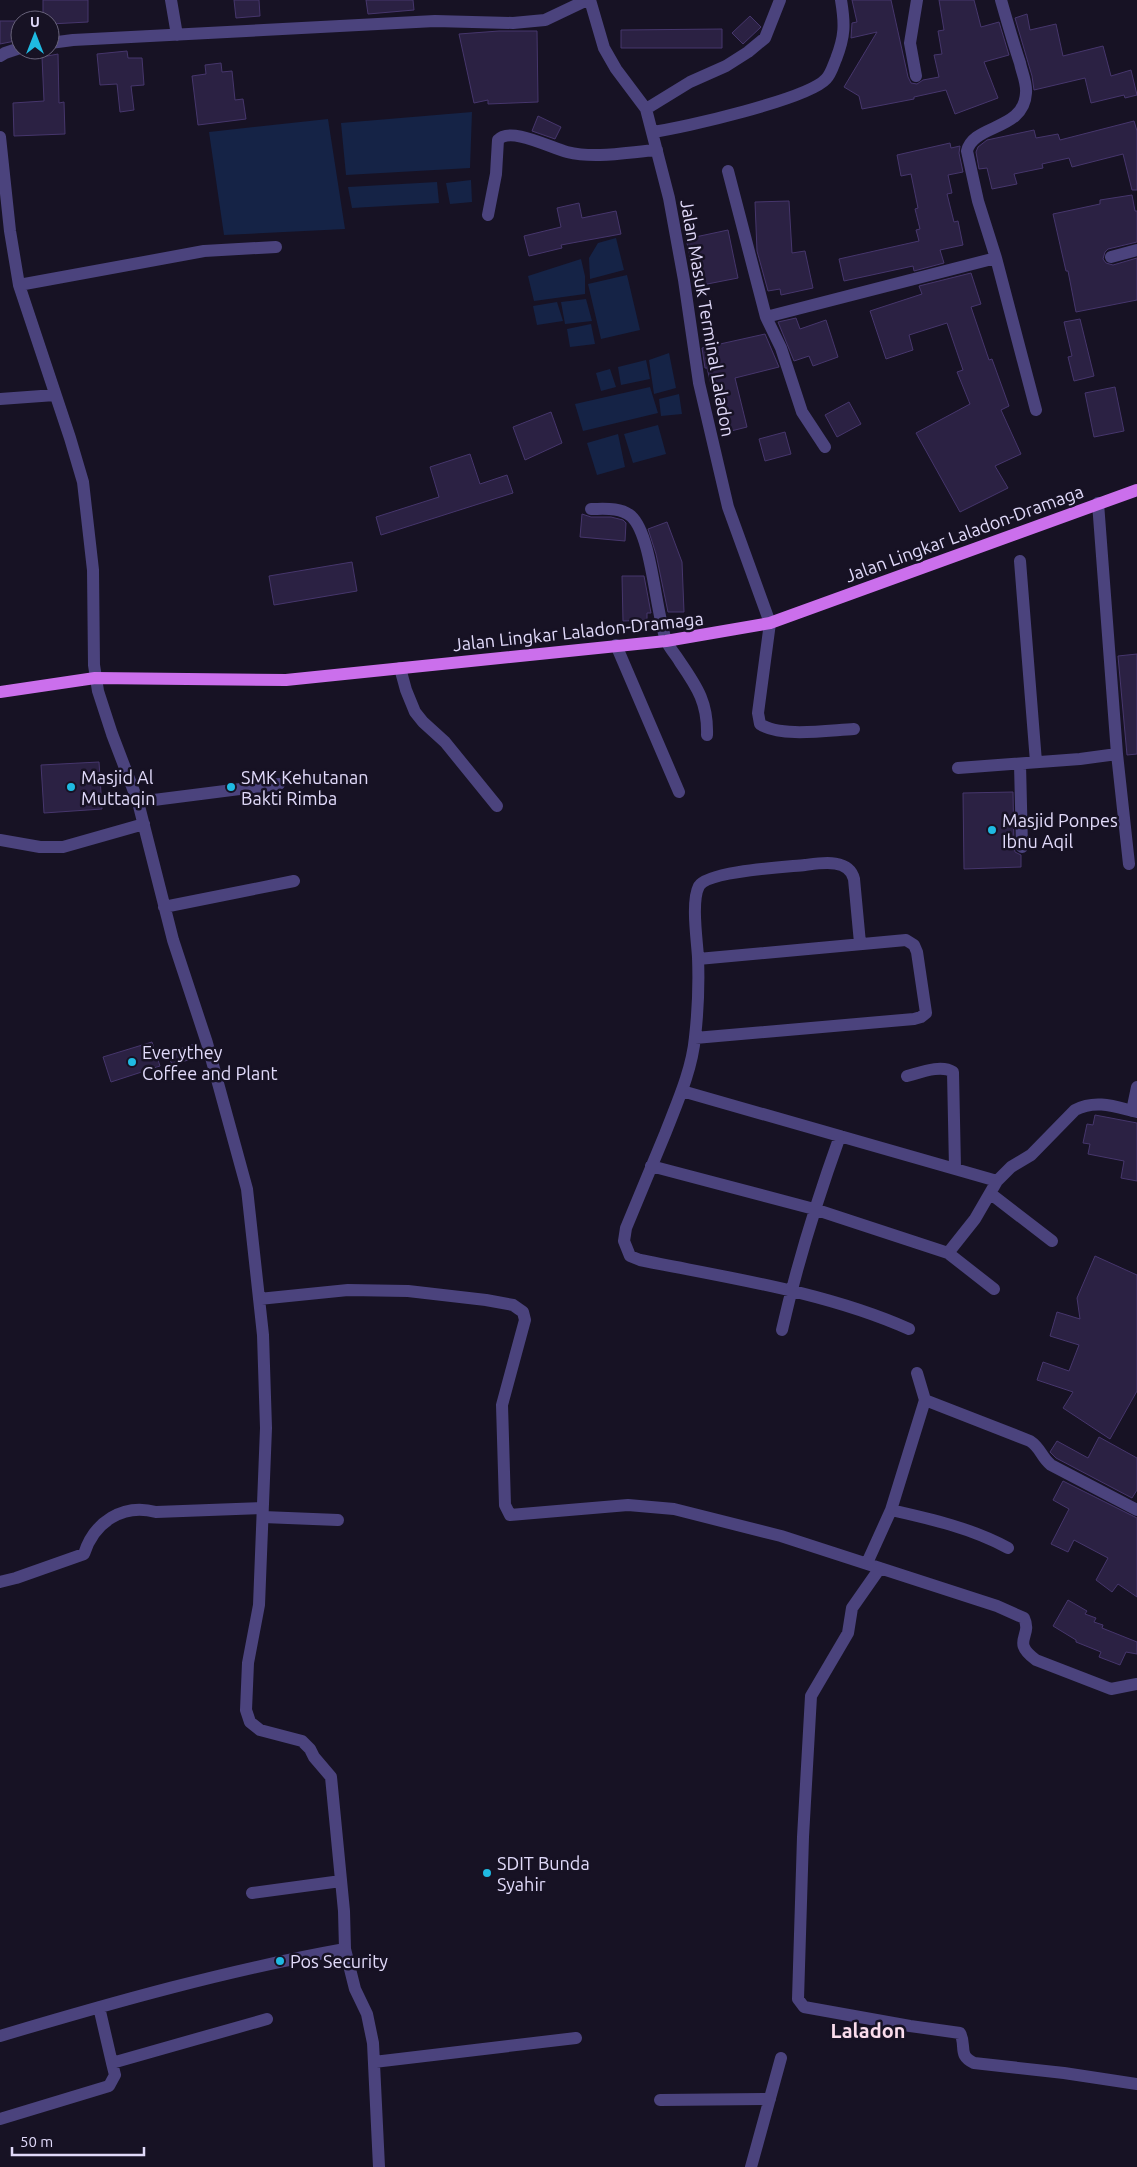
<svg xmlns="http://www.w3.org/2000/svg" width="1137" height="2167" viewBox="0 0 1137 2167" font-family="Ubuntu,sans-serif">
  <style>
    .water { fill: #152346 }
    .building { fill: #2b2143; stroke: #46366c }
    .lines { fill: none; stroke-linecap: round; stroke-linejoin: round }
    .minor { stroke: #4b437d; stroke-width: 12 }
    .major { stroke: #cb6fec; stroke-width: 12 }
    .poi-dot { fill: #1fbae2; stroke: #171224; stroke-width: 2 }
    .labels { text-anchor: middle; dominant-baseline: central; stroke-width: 5; stroke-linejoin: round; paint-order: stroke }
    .street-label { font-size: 18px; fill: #e1dafa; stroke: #171224 }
    .poi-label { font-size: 18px; fill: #e1dafa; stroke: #171224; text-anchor: start }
    .quarter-label { font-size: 20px; font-weight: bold; fill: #fadcec; stroke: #171224 }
  </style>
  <rect width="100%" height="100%" fill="#171224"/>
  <!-- water -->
  <path class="water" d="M472,112l-2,56 -124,7 -5,-52z
    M328,119l17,110 -121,6 -15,-103z
    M471,180l1,22 -22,2 -4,-21z
    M437,182l2,21 -87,5 -4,-21z
    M616,238l8,32 -34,9 -1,-21 9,-15z
    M581,259l4,17v18l-51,7 -6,-25z
    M627,275l13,55 -39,9 -13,-55z
    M586,299l6,22 -27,3 -4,-22z
    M557,302l6,19 -26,4 -4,-19z
    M591,324l4,20 -25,3 -3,-18z
    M669,353l7,35 -22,6 -5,-34z
    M646,360l4,19 -29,6 -3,-18z
    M610,369l6,18 -15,4 -5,-18z
    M650,387l8,26 -75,18 -8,-27z
    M679,394l3,20 -21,2 -2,-17z
    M658,425l8,29 -33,9 -9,-29z
    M618,434l7,33 -28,8 -10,-32z"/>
  <!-- building -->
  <path class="building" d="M43,0h45v22l-38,2v-4h-7z
    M234,0h25l1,16 -24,2z
    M366,0h47l1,10 -46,4z
    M852,0h39l17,77 3,6 6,1 6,-4 16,-3 -5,-22 8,-1 -4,-23 6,-1 -5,-30h35l7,27 18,-5 10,33 -25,7 14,36 -43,16 -9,-24 -32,7v2l-52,10 -3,-13 -15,-9 33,-55 -26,6 1,-15 5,-1z
    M1027,14l3,16 26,-6 7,32 40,-10 8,30 20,-6 6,25 -12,3 -1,-3 -33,8 -6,-25 -51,12 -2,-14 -17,-58z
    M750,16l11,11 -18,17 -11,-11z
    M0,21h20v19l-20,4z
    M722,29v19h-101v-18z
    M499,31h38l1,71 -50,2v-4l-14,3 -15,-69z
    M127,51l1,7h14l2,27 -13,1 3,24 -14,2 -3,-28 -17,1 -3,-31z
    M58,54l1,49 5,-1 1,32 -51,2 -1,-33 31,-2 -2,-44z
    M221,63l1,9 10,-1 3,29 8,-1 3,20 -48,6 -6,-49 14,-2 -1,-9z
    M538,116l23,11 -6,12 -23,-8z
    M1134,121l3,10v59h-5l-9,-36 -51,13 -3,-9 -27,6 1,4 -29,6 3,10 -25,5 -5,-21 -8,1 -3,-17 2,-5 9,-7 47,-10 2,8 22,-4 2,6z
    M950,143l1,5 9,-2 -1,7 4,19 -15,3 4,18 -5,1 7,28 4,-1 5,24 -23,5 4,13 -30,8 -1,-5 -69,15 -5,-22 80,-18 -3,-11 4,-1 -5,-20 3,-1 -7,-34 -10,2 -4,-21z
    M1132,195l3,16h2v31l-29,7 -3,3 -2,7 3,4 7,2 24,-7v42l-61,12 -8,-41h-2l-13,-57 47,-10v-4z
    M789,201l3,52 13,-2 8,37 -32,7 -1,-6 -12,2 -11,-40 -2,-49z
    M579,203l3,15 34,-7 5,23 -60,11 1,3 -33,8 -5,-20 37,-9 -4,-19z
    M728,230l10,48 -41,8 -11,-47z
    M971,273l10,31 -10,3 18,53 3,-1 17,47 -8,4 20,44 -26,12 13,22 -48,24 -44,-79 54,-29 -13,-32 6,-2 -16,-47 -38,12 4,15 -27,9 -16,-48 52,-17 -3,-8z
    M796,318l4,11 26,-9 12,37 -25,9 -4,-10 -15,5 -16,-39z
    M1080,319l14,57 -20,5 -6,-24 4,-1 -8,-34z
    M765,334l14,33 -44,11 12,49 -24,6 -16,-65h-2l-3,-20z
    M1115,387l9,44 -30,6 -9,-44z
    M849,402l12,22 -24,13 -12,-22z
    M551,412l11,31 -37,17 -12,-33z
    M785,432l6,22 -26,7 -6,-22z
    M470,454l10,30 27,-9 6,18 -132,42 -5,-18 63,-20 -9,-30z
    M582,514l9,3h20l12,3 3,3 -1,18 -45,-4z
    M667,522l15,40 2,50h-16l-12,-58 -8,-25z
    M352,562l5,29 -83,14 -5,-29z
    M622,576h22l7,37h-4v7l-24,1z
    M1137,654v100l-10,1 -9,-99z
    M99,762l3,47 -58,4 -3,-48z
    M1013,792l1,55 1,5 6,3v12l-57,2 -1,-76z
    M152,1042l8,24 -49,16 -8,-25z
    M197,1043l4,13 -29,9 -4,-12z
    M1095,1115l42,8v58l-16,-3 3,-17 -36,-7 2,-10 -7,-1 4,-19 6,1z
    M1095,1256l42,19v116l-27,48 -47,-31 10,-16 -36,-12 6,-18 26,9 10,-26 -29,-9 7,-24 23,7 -3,-21z
    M1099,1437l38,21v32l-5,8 -76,-40 -6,-6 7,-11 31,17z
    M1063,1481l74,37v79l-19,-13 -6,8 -16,-12 12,-22 -34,-18 -6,12 -17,-8 18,-35 -16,-9z
    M1068,1600l19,11 -2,3 11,4 -2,4 9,3 -1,3 35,14v12l-11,-2 -6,13 -21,-8 2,-5 -25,-10v-2l-23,-14z"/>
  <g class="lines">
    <!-- minor -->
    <path class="minor" d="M171,0l6,35
      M590,0l14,48 12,21 30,40 23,89 15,82 15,103 29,124 42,116 -12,90 2,11c20,14 70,6 94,5
      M1001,0c6,21 12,42 19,63 2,10 7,20 6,30 -2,38 -53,31 -59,58l11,50 18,57 40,152
      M50,43l23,-3 362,-19 78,2 32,-3 42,-20
      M0,56l5,-3 15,-5
      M916,76l-6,-33 7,-43
      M646,109l44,-27 36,-16 22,-14 17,-14 15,-38
      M652,132c31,-4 156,-33 174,-53 5,-5 7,-13 10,-20 9,-23 9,-35 5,-59
      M0,137l10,94 9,54 51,153 13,44 10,88 1,95 4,26 14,43 26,68 35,138 34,103 40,146 16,146 3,93 -7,177 -11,58 -2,47 4,12 10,8 42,11 8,8 4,8 17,20 13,134 1,38 10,40 12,25 6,29 6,124
      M728,171l38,146 15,31 21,64 23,35
      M488,215l8,-41 2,-34c12,-14 53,8 69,12 29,7 61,0 90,-2
      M1111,257l26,-7
      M19,285l185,-34 72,-4
      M766,317l230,-59
      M0,399l55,-4
      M1098,503l19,251 12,110
      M591,509c13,0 29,-2 40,7 21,19 24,94 35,124 3,8 10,15 14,22 18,26 28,42 27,73
      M1020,561l16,201
      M616,645l63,147
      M400,668l6,22 9,22 8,10 22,20 52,64
      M1020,764l2,83
      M958,768l122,-9 37,-5
      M138,802l141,-18
      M0,840l40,7h23l81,-23
      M164,907l130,-26
      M860,943l-6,-64c-5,-21 -33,-16 -49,-14 -19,2 -97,6 -106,21 -8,15 -2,54 -1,71 1,26 0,54 -3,80 -3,33 -18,66 -30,97 -13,31 -26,62 -39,94l-2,13 6,15 10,4c89,18 186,32 269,69
      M695,1038l219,-19 7,-2 5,-4 -9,-61 -3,-7 -8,-5 -208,19
      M907,1076c12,-3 34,-12 46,-4l2,96
      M682,1091l315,90
      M1132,1111l5,-24
      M651,1166l163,43 134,44 46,36
      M991,1194l61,47
      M948,1253l27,-34 22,-38 14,-14 20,-12 44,-45c21,-11 41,-3 62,2
      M259,1299l89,-9 60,1 78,9 27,5 10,7 2,8 -23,85 3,100 5,10 118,-10 46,4 107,27 216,70 27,12c9,19 -14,23 12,42l75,29 26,-5
      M782,1330c15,-66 35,-130 58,-194
      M925,1400l105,41c11,7 11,16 21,24l86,45
      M891,1510c40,9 80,18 117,38
      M263,1517l75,3
      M867,1563l24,-53 34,-110 -8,-27
      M880,1568l-28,40 -4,25 -37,63 -8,141 -5,162 6,8 106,19 50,7c7,13 -3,22 14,30l90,10 73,11
      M0,1582l16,-4 68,-24c10,-32 39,-51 72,-42l106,-4
      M252,1893l89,-12
      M99,2007l13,56
      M0,2036c114,-34 228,-66 345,-87
      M374,2062l202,-24
      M660,2100l110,-1
      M0,2119l109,-33 6,-11 -3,-12 155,-44
      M751,2167l30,-109"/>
    <!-- major -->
    <path class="major" d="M0,692l95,-14 191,2 380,-39 104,-18 367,-133"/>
  </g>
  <!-- markers -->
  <g class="poi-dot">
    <circle cx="71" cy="787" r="5"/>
    <circle cx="231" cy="787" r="5"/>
    <circle cx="992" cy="830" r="5"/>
    <circle cx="132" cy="1062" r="5"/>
    <circle cx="487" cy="1873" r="5"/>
    <circle cx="280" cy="1961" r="5"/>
  </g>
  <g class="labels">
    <!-- street labels -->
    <g class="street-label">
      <text transform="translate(708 318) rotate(80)">Jalan Masuk Terminal Laladon</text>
      <text transform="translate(964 533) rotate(-20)">Jalan Lingkar Laladon-Dramaga</text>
      <text transform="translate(578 631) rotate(-6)">Jalan Lingkar Laladon-Dramaga</text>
    </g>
    <!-- poi labels -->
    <g class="poi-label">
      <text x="81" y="777">Masjid Al<tspan x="81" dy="21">Muttaqin</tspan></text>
      <text x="241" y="777">SMK Kehutanan<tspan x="241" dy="21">Bakti Rimba</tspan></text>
      <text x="1002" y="820">Masjid Ponpes<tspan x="1002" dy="21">Ibnu Aqil</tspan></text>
      <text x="142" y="1052">Everythey<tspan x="142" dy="21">Coffee and Plant</tspan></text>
      <text x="497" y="1863">SDIT Bunda<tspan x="497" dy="21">Syahir</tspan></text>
      <text x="290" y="1961">Pos Security</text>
    </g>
    <!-- quarter labels -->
    <g class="quarter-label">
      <text x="868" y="2030">Laladon</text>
    </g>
  </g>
  <!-- north arrow -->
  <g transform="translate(35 35)"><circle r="24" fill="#171224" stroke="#68627a"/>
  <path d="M0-4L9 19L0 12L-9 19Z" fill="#1fbae2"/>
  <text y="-8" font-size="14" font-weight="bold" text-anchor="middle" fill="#e1dafa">U</text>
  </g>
  <!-- scale -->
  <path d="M12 2147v8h132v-8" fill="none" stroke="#e1dafa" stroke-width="2.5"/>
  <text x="20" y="2147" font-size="15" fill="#e1dafa" stroke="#171224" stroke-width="4" paint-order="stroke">50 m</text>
</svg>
